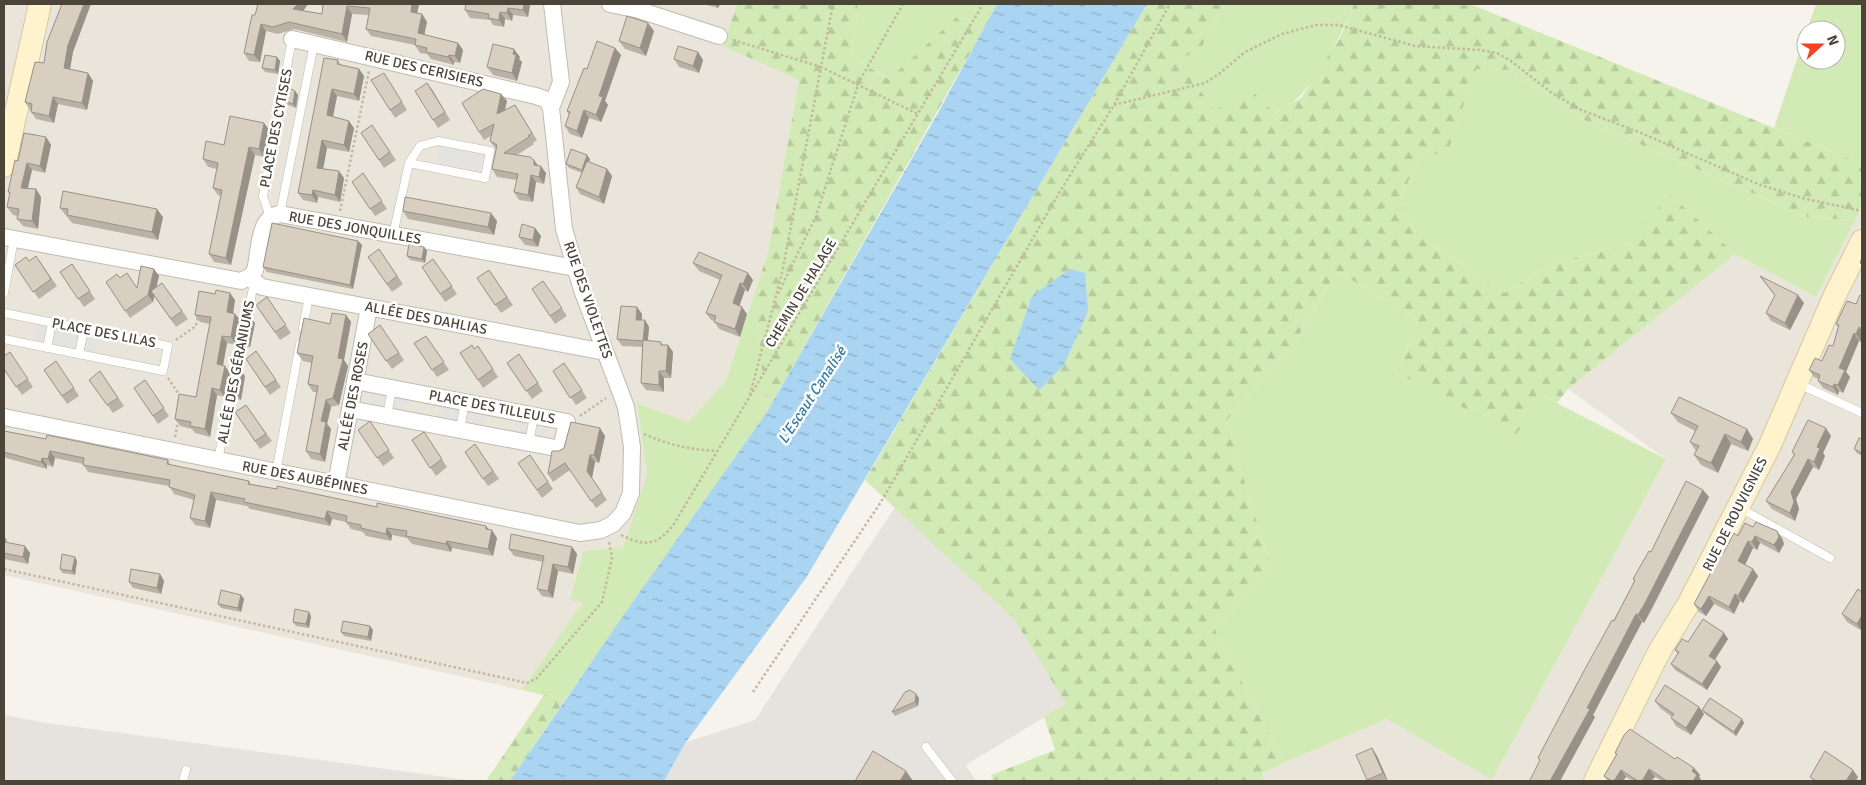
<svg xmlns="http://www.w3.org/2000/svg" width="1866" height="785" viewBox="0 0 1866 785" font-family="Signika,sans-serif">
  <style>
    .residential { fill: #eae5da }
    .industrial { fill: #e6e2dd }
    .green { fill: #d2eab5 }
    .forest { fill: url(#forest-firs) }
    .parking { fill: #e5e3e0 }
    .water { fill: url(#water-ripples) }
    .lines { fill: none; stroke-linecap: round; stroke-linejoin: round }
    .lane-casing { stroke: #c2bbae; stroke-width: 9 }
    .street-casing { stroke: #c2bbae; stroke-width: 18 }
    .secondary-casing { stroke: #d6c79b; stroke-width: 24 }
    .path { stroke: #c4b79f; stroke-width: 2.5; stroke-dasharray: 2.5 2.5; stroke-linecap: butt }
    .lane { stroke: #fff; stroke-width: 8 }
    .street { stroke: #fff; stroke-width: 16 }
    .secondary { stroke: #fff3cd; stroke-width: 22 }
    .wall { fill: #bab2a6 }
    .shaded-wall { fill: #979187 }
    .building { fill: #d8cfc1; stroke: #979187 }
    .labels { text-anchor: middle; dominant-baseline: central; stroke-width: 5; stroke-linejoin: round; paint-order: stroke }
    .street-label { font-size: 14px; fill: #4b4439; stroke: #fff }
    .water-label { font-size: 15px; font-style: italic; fill: #2e7ab2; stroke: #fff }
  </style>
  <defs>
    <pattern id="forest-firs" width="22" height="20" patternUnits="userSpaceOnUse" patternTransform="scale(1.25)"><rect width="22" height="20" fill="#d2eab5"/><path d="M5 1l3.5 6h-7zM16 11l3.5 6h-7z" fill="#b6ca9c"/></pattern>
    <pattern id="water-ripples" width="26" height="14" patternUnits="userSpaceOnUse" patternTransform="scale(1.25)"><rect width="26" height="14" fill="#a9d4f2"/><path d="M2 4q2-2 4 0t4 0M15 11q2-2 4 0t4 0" fill="none" stroke="#8caec5"/></pattern>
  </defs>
  <rect width="100%" height="100%" fill="#f6f3ec"/>
  <!-- residential -->
  <path class="residential" d="M4,4h733l-14,42 76,34 -31,172 -42,129 -38,41 -51,-19 10,71 -24,73 -40,4 -13,49 14,1 -62,89 -518,-115z
    M1862,205v576h-598l-3,-8 126,-54 105,61 174,-321 -98,-70 167,-135 81,43z"/>
  <!-- industrial -->
  <path class="industrial" d="M895,507l119,112 52,85 -100,61 10,16h-312l22,-39 69,-22z
    M4,715l36,7 435,59h-471z"/>
  <!-- green -->
  <path class="green" d="M858,4h139l-11,21 -29,-8 -67,62 -38,-22z
    M1225,4h129c-13,32 -44,97 -78,108 -11,4 -48,-1 -61,-2l-38,-50 23,-10z
    M1816,4h46v160l-88,-36 32,-96v28h30v-30h-29z
    M1476,69l32,1 74,49 225,98 48,3 -39,77 -81,-43 -64,-59 -41,48 -78,21 -48,29 -89,-60 -14,-37 20,-41 26,-3z
    M1337,271l81,49 -21,53 144,22 125,64 -174,321 -105,-61 -103,44 -70,-135 23,-21 34,-39 -45,-147 68,-78z
    M754,295l13,117 -202,288 -43,-10 61,-88 -13,-2 13,-49 40,-4 24,-73 -10,-71 51,19 38,-41z"/>
  <!-- forest -->
  <path class="forest" d="M737,4h121l-6,53 37,22 68,-62 29,8 -219,387 -13,-117 14,-43 31,-172 -76,-34z
    M1147,4h78l-25,46 -23,10 38,50 35,-21 25,24 26,-15 40,-62 13,-32h116l392,160v41l-7,15 -48,-3 -225,-98 -74,-49 -32,-1 -29,84 -26,2 -20,41 14,37 89,60 48,-29 78,-21 2,-9 39,-39 64,59 -167,135 -11,14 -16,-8 -25,40 -119,-62 21,-53 -81,-49 -43,72 -68,78 45,147 -34,39 -23,21 70,135 -22,10 2,8h-271l-2,-6 64,-25 -11,-33 22,-13 -52,-85 -149,-139z
    M544,695l21,5 -55,81h-24z"/>
  <!-- parking -->
  <path class="parking" d="M441,138l44,9 -6,32 -45,-9z
    M37,323l62,12 -4,21 -62,-12z
    M374,389l33,6 -4,19 -33,-7z
    M445,401l41,8 -3,20 -42,-7z
    M516,416l33,6 -4,20 -33,-6z"/>
  <!-- water -->
  <path class="water" d="M997,4h150l-341,574 -120,164 -22,39h-154l113,-165 144,-204 171,-299z
    M1070,269l15,4 3,38 -24,54 -25,25 -29,-31 22,-63z"/>
  <g class="lines">
    <defs>
      <path id="lane" d="M280,214l34,-170
        M270,217l-7,-21 29,-157
        M393,235l16,-72 11,-17 18,-5 52,10 -5,27 -76,-15
        M4,293l10,-54
        M4,313l164,33 -5,25 -159,-32
        M303,328l6,-32
        M47,348l5,-25
        M79,354l5,-25
        M1799,384l63,29
        M387,416l5,-27
        M460,429l5,-27
        M529,443l5,-27
        M218,460l36,-177
        M276,472l24,-128
        M1740,508l90,50
        M926,747l26,34
        M183,781l3,-11"/>
      <path id="street" d="M610,4l29,6 80,26
        M292,39l244,57 11,4 4,8
        M4,237l237,44 10,-5 4,-6c5,-18 2,-53 25,-56l295,54
        M249,278l13,9 343,65
        M350,409l211,40 6,-27 -212,-41
        M4,417l576,116 21,-3 12,-6 10,-11 8,-20 1,-46 -6,-40 -44,-117 -18,-61 -13,-121 10,-26 -9,-78
        M336,484l33,-177"/>
      <path id="secondary" d="M4,166l36,-162
        M1595,781l65,-131 29,-47 81,-158 64,-148 28,-56"/>
    </defs>
    <!-- lane casing -->
    <use href="#lane" class="lane-casing"/>
    <!-- street casing -->
    <use href="#street" class="street-casing"/>
    <!-- secondary casing -->
    <use href="#secondary" class="secondary-casing"/>
    <!-- path -->
    <path class="path" d="M733,40l88,27 12,-63
      M1114,105l91,-22 14,-9 26,-22 37,-18 34,-9h23l76,21 65,4 17,3 14,8 41,32 29,17 60,23 117,51 44,14 60,13
      M340,211l29,-140
      M778,294l38,-78 43,-134 44,-78
      M176,340l20,-14 2,-10
      M168,378l12,18
      M750,395l32,-122 39,-206 97,47
      M580,416l26,-18
      M644,434c24,11 48,16 74,17
      M175,437l3,-16
      M621,535c24,12 36,11 53,-11l309,-520
      M4,569l523,114 10,-5 65,-76 10,-44 -3,-17
      M753,692l128,-190 181,-314 52,-83 56,-101"/>
    <!-- lane -->
    <use href="#lane" class="lane"/>
    <!-- street -->
    <use href="#street" class="street"/>
    <!-- secondary -->
    <use href="#secondary" class="secondary"/>
  </g>
  <!-- wall -->
  <path class="wall" d="M258,4h50l-5,7 19,3 1,-10h96l-2,9 5,1 5,8 -3,13 34,8 5,7 -3,13 -6,-1v3l-23,-6 -4,-5 -7,-1 -5,-8 -44,-9 -5,-7 3,-14 -17,-1 -5,28 -53,-13 -16,5 -12,-3 -6,31 -11,-1 -5,-8z
    M466,4h64v1l-2,12 -15,-2 -1,6 -7,-2 -1,8 -11,-2 -3,-5 -20,-2 -5,-8z
    M703,4h17l-2,4z
    M654,31l-8,25 -21,-7 -6,-8z
    M615,48l6,7 -16,46 3,4 -7,17 -12,-4 -7,20 -12,-4 -5,-8 4,-11 -2,-4 20,-42z
    M73,52l-3,17 18,4 5,8 -6,29 -29,-6 -4,19 -18,-4 -5,-7v-2h-1l-5,-8 19,-39z
    M698,52l5,8 -4,13 -20,-6 -5,-8z
    M277,57l3,4 -2,13 -13,-2 -3,-4z
    M520,57l-1,2 3,3 -5,19 -24,-6 -6,-8z
    M338,60l3,5 18,4 5,7 -5,25 -22,-5 -3,14 -1,6 21,12 -5,24 -22,-4 -4,21 21,9 -4,24 -22,-5 -1,6 -14,-3 -5,-7z
    M384,73l23,37 -12,8 -5,-8z
    M427,83l23,37 -12,8 -5,-8z
    M295,91l3,4 -2,13 -8,-3 -3,-4z
    M501,94l6,7 -3,9 11,-5 22,35 -4,3 1,1 -17,11 21,11 8,7 -2,11 -8,-2 -3,20 -14,-2 -5,-8 3,-12 -20,-3 -5,-8 4,-20 -1,-1 -5,-7 1,-5 -7,4 -5,-8z
    M264,123l5,7 -5,27 -9,-2 -24,110 -17,-3 -5,-8 12,-58 -3,-1 -5,-7 4,-19 -9,-2 -5,-8 21,-14z
    M372,125l24,35 -12,8 -23,-35z
    M46,137l5,8 -6,28 -13,-3 -4,18 8,1 5,8 -3,32 -15,-3 -6,-7 1,-3 -5,-1 -6,-8 3,-12 -2,-3 10,-31z
    M590,159l-1,3 18,7 5,7 -8,28 -24,-10 -4,-7 6,-14 -13,-5 -3,-4z
    M363,173l24,36 -12,7 -23,-34z
    M60,208l103,9 -5,23 -86,-17z
    M403,211l94,10 -3,14 -86,-16z
    M535,228l6,8 -3,11 -13,-2 -6,-8z
    M358,241l4,4 -9,44 -86,-17 -4,-5z
    M424,247l3,4 -2,12 -15,-3 -3,-4z
    M379,249l24,35 -11,8 -24,-35z
    M36,256l21,30 -18,13 -24,-34 14,-4z
    M433,259l24,35 -12,8 -23,-35z
    M693,263l60,17 -5,12 -3,-2 -6,16 8,8 -7,23 -21,-8 -5,-8 -3,-1 -5,-7 14,-33 -21,-9z
    M72,264l23,35 -11,8 -24,-35z
    M154,269l5,7 -3,11 6,-4 26,36 -12,8 -22,-31 -1,6 -23,16 -24,-36 14,-4 17,10z
    M489,270l24,35 -12,8 -24,-35z
    M1760,276l44,27 -14,27 -19,-9 -5,-8 9,-17z
    M543,281l24,35 -12,8 -23,-35z
    M1862,296v44l-1,2 -2,-1 -13,31 4,5 -7,16 -4,-2 -1,4 -15,-7 -5,-7v-2l-4,-2 -5,-7 13,-9 11,-15 5,-19 -2,-3 20,-20z
    M267,297l24,36 -11,7 -24,-35z
    M235,300l-2,13 8,8 -5,24 -9,-2 -4,22 7,8 -5,24 -8,-2 -7,42 -15,-4 -3,-4 -12,-3 -5,-7 21,-22 14,-73 -10,-2 -5,-7z
    M642,314v6h3l4,7 -1,14 13,1 2,3h5l5,7 -2,26h-7v14l-18,-2 -5,-7 1,-36 -20,-1 -5,-7z
    M346,315l5,7 -7,38 4,6 -9,39 -8,2 -4,17 4,5 -6,33 -14,-3 -5,-8 11,-59h-4l-5,-8 4,-21 -9,-2 -6,-8 33,-29z
    M255,323l-5,24h-3l-3,-4z
    M380,325l24,35 -12,9 -24,-35z
    M426,336l23,34 -12,7 -23,-34z
    M478,346l20,31 -15,11 -23,-35 14,-4z
    M256,351l25,36 -11,8 -24,-36z
    M10,352l23,35 -11,8 -18,-26z
    M519,354l24,37 -11,8 -25,-36z
    M56,361l23,35 -12,8 -23,-34z
    M564,363l23,35 -11,7 -23,-34z
    M100,371l24,35 -11,7 -24,-33z
    M245,376l-4,24 -5,-1 -3,-4z
    M145,380l24,36 -11,8 -24,-36z
    M246,405l26,36 -12,8 -25,-37z
    M1671,413l76,16 6,10 -5,12 -17,-7 -13,29 -17,-8 -7,-10 2,-4 -6,-9 5,-11 -17,-9z
    M370,421l24,37 -11,8 -25,-36z
    M600,428l5,8 -6,27 -4,-1 -3,16 15,22 -11,8 -26,-38 -17,12 -5,-8 11,-23z
    M4,431l42,8 122,21 3,5 78,16 2,3 238,46 8,8 -4,18 -41,-8 -1,4 -39,-8 -5,-6 -15,-3 -1,6 -25,-5 -3,-4 -12,-3 -5,-7 -14,-3 -2,7 -80,-17 -3,-3 -31,-6 -6,28 -15,-3 -5,-7 4,-18 -20,-6 -5,-8 -81,-14 -5,-8 -28,-6 -2,9 -6,-2v4l-41,-11 -2,-2z
    M424,432l23,35 -11,9 -24,-36z
    M1831,436l-8,17 2,3 -6,14 -6,-3 -17,32 3,10 -4,12 -23,-12 -6,-8 28,-46 -2,-3z
    M1862,439v17l-5,-3 -3,-4z
    M475,444l24,35 -11,7 -23,-34z
    M530,455l23,34 -11,9 -24,-35z
    M1703,490l6,7 -58,114 -7,12 -2,-1 -49,93 2,2 -35,64h-29l-1,-1 10,-19 -2,-3 97,-177 -2,-2 18,-27z
    M1753,527l29,11 2,6 -5,9 -19,-10 -3,7 -4,-2 -8,17 8,4 5,7 -15,27 -3,-2 -6,13 -20,-10 -8,12 -7,-4 -5,-8 29,-50 15,-18z
    M4,539h2l2,4 22,10 -2,11 -24,-5z
    M572,547l5,7 -4,20 -15,-3 -5,27 -11,-2 -5,-7 6,-27 -29,-6 -5,-7z
    M77,561l-2,14 -13,-2 -2,-4z
    M160,574l4,7 -3,13 -28,-6 -4,-6z
    M1862,592v39l-15,-9 -5,-8z
    M241,595l3,4 -3,13 -20,-4 -3,-4z
    M311,616l-2,12 -13,-2 -3,-4z
    M373,630l-2,11 -27,-5 -3,-4z
    M1724,633l4,6 -13,21 2,1 4,6 -14,23 -32,-20 -4,-6 7,-10 -3,-4 13,-8z
    M919,698l-1,8 -23,10 -3,-4z
    M1655,701l44,6 5,7 -13,21 -15,-9 -5,-8 1,-1 -12,-9z
    M1702,710l42,13 -8,13 -31,-22z
    M1372,748l5,8 11,25h-20l-1,-1z
    M1615,753l60,6 19,9 6,7 -1,2 3,4h-40l-7,-4 -4,4h-18l-7,-4 -3,4h-15l-4,-5 12,-21z"/>
  <!-- shaded-wall -->
  <path class="shaded-wall" d="M84,4h7l-18,48 -4,23 -5,-7 4,-23z
    M298,4h10l-9,13 -6,-8z
    M412,4h7l-3,15 -5,-7z
    M524,4h6v1l-2,12 -5,-7z
    M715,4h5l-2,4z
    M347,6l5,8 -5,28 -5,-8z
    M508,8l5,7 -1,6 -5,-8z
    M500,12l5,7 -1,8 -5,-7z
    M422,14l5,8 -4,19 -5,-8z
    M648,23l6,8 -8,25 -6,-8z
    M261,24l5,7 -6,31 -6,-7z
    M458,43l5,7 -3,13 -5,-7z
    M615,48l6,7 -16,46 3,4 -7,17 -5,-7 3,-19z
    M514,49l6,8 -1,2 3,3 -5,19 -5,-8 1,-19z
    M698,52l5,8 -4,13 -6,-7z
    M449,55l5,7v3l-6,-8z
    M277,57l3,4 -2,13 -3,-4z
    M359,69l5,7 -5,25 -5,-7z
    M88,73l5,8 -6,29 -5,-7z
    M427,83l6,8 17,29 -5,-8z
    M332,89l5,7 -5,26 -5,-7z
    M295,91l3,4 -2,13 -3,-4z
    M501,94l6,7 -5,21 -5,-8z
    M53,97l5,7 -4,19 -5,-7z
    M584,110l5,8 -7,20 -5,-7z
    M349,121l5,7 -5,24 -5,-7z
    M264,123l5,7 -5,27 -5,-8z
    M46,137l5,8 -6,28 -5,-7z
    M322,140l5,8 -5,27 -5,-7z
    M249,147l6,8 -24,110 -5,-7z
    M587,155l3,4 -5,15 -3,-4z
    M534,160l5,7 -5,-2z
    M27,163l5,7 -6,25 -5,-7z
    M541,166l5,7 -2,11 -5,-7z
    M607,169l5,7 -8,28 -5,-7z
    M339,171l5,7 -4,24 -5,-7z
    M531,175l5,7 -3,20 -5,-7z
    M36,189l5,8 -3,32 -6,-8z
    M313,190l5,7 -1,6 -5,-8z
    M157,209l6,8 -5,23 -6,-8z
    M491,213l6,8 -3,14 -6,-8z
    M535,228l6,8 -3,11 -5,-7z
    M358,241l4,4 -9,44 -3,-4z
    M424,247l3,4 -2,12 -3,-4z
    M154,269l5,7 -6,26 -5,-7z
    M748,273l5,7 -5,12 -5,-8z
    M740,283l5,7 -7,20 -5,-7z
    M230,293l5,7 -3,20 -5,-8z
    M1798,295l6,8 -14,27 -5,-7z
    M637,307l5,7 -1,13 -5,-7z
    M742,307l5,7 -7,23 -5,-8z
    M235,314l6,7 -5,24 -5,-8z
    M346,315l5,7 -7,38 4,6 -9,39 -6,-7 5,-40z
    M252,319l3,4 -5,24 -3,-4z
    M645,320l4,7 -2,21 -4,-7z
    M1859,327l3,5v8l-1,2 -5,-8z
    M1854,333l5,8 -13,31 4,5 -7,16 -5,-8 1,-17z
    M222,336l5,7 -5,28 -5,-7z
    M668,345l5,7 -2,26 -5,-7z
    M225,366l5,7 -5,24 -5,-7z
    M659,371l5,7v14l-5,-7z
    M242,372l3,4 -4,24 -3,-4z
    M1834,384l5,7 -1,4 -5,-8z
    M212,388l5,7 -7,42 -5,-8z
    M326,400l5,7 -4,17 4,5 -6,33 -5,-8 1,-33z
    M600,428l5,8 -6,27 -5,-8z
    M1826,428l5,8 -8,17 2,3 -6,14 -5,-8 3,-15z
    M1747,429l6,10 -5,12 -7,-9z
    M1725,434l6,10 -13,29 -7,-10z
    M50,451l5,7 -2,9 -5,-8z
    M590,455l5,7 -3,16 -5,-7z
    M42,458l5,7v4l-6,-7z
    M1808,459l5,8 -17,32 3,10 -4,12 -5,-8 1,-21z
    M1703,490l6,7 -65,126 -6,-8z
    M211,492l5,8 -6,28 -5,-7z
    M327,511l5,8 -2,7 -5,-7z
    M486,526l6,7v-3l5,8 -4,18 -5,-7 -2,-20z
    M387,528l5,7 -1,6 -5,-7z
    M1777,531l5,7 2,6 -5,9 -5,-8z
    M1755,536l5,7 -3,7 -5,-8z
    M447,541l5,7 -1,4 -5,-8z
    M1748,541l5,7 -10,21 -5,-8z
    M25,546l5,7 -2,11 -5,-7z
    M572,547l5,7 -4,20 -5,-7z
    M75,557l2,4 -2,14 -3,-4z
    M553,564l5,7 -5,27 -5,-7z
    M1753,569l5,7 -15,27 -5,-7z
    M160,574l4,7 -3,13 -4,-6z
    M1735,594l5,7 -6,13 -5,-7z
    M241,595l3,4 -3,13 -3,-4z
    M1709,596l5,8 -8,12 -5,-7z
    M309,612l2,4 -2,12 -3,-4z
    M1636,614l6,8 -49,93 2,2 -35,64h-10z
    M1862,615v16l-5,-7z
    M370,626l3,4 -2,11 -3,-4z
    M1724,633l4,6 -15,23 -4,-6z
    M1717,661l4,6 -14,23 -5,-6z
    M916,694l3,4 -1,8 -3,-4z
    M1699,707l5,7 -13,21 -5,-7z
    M1742,719l2,4 -8,13 -2,-4z
    M1372,748l5,8 11,25 -5,-8z
    M1694,768l6,7 -1,2 3,4h-9l-1,-10z
    M1649,769l6,8 -4,4h-9z
    M1621,770l5,7 -3,4h-9z
    M1853,770l5,7 -2,4h-10z
    M906,771l7,10h-13z"/>
  <!-- building -->
  <path class="building" d="M62,4h22l-16,41 -4,23 24,5 -6,30 -29,-6 -4,19 -18,-4 1,-8 -7,-2 10,-40 9,1 3,-21z
    M258,4h40l-5,5 29,5 1,-10h89l-1,8 11,2 -4,19 40,10 -3,13 -6,-1 -1,2 -22,-5 1,-4 -12,-3 1,-6 -50,-10 4,-21 -23,-2 -5,28 -53,-12 -16,5 -12,-3 -7,31 -10,-2 8,-38h3z
    M466,4h58l-1,6 -15,-2 -1,5 -7,-1 -1,8 -11,-2 1,-4 -24,-4z
    M627,16l21,7 -8,25 -21,-7z
    M597,41l18,7 -16,48 4,1 -7,18 -12,-5 -7,21 -12,-5 5,-14 -3,-1 17,-43 3,1z
    M493,44l21,5 -1,5 3,1 -4,18 -25,-6z
    M678,46l20,6 -5,14 -19,-7z
    M265,55l12,2 -2,13 -13,-2z
    M324,58l14,2 -1,4 22,5 -5,25 -22,-5 -3,14 -2,12 22,6 -5,24 -22,-5 -5,28 22,3 -4,24 -22,-5 -1,5 -14,-2z
    M384,73l18,29 -12,8 -19,-30z
    M427,83l18,29 -12,8 -18,-29z
    M291,89l4,2 -2,13 -8,-3 -1,-4 2,-6z
    M483,89l18,5 -4,20 18,-9 17,28 -4,3 1,1 -25,16 26,4 4,3v5l7,1 -2,11 -8,-2 -3,20 -14,-3 4,-18 -26,-5 5,-24 -7,-4 4,-17 -15,8 -17,-29z
    M230,116l34,7 -5,26 -10,-2 -23,111 -17,-4 13,-64 -9,-2 5,-25 -15,-4 3,-18 18,4z
    M372,125l18,27 -11,8 -18,-27z
    M24,133l22,4 -6,29 -13,-3 -6,25 15,1 -4,32 -15,-2 2,-10 -12,-2 3,-15h-2l7,-32 3,1z
    M571,149l16,6 -5,15 -16,-6z
    M587,161l20,8 -8,28 -23,-10z
    M363,173l19,28 -12,8 -18,-27z
    M63,191l94,18 -5,23 -85,-17 1,-6 -8,-1z
    M405,197l86,16 -3,14 -85,-16z
    M272,223l86,18 -8,44 -87,-18z
    M522,224l13,4 -2,12 -14,-3z
    M409,244l15,3 -2,12 -15,-3z
    M379,249l18,27 -10,8 -19,-27z
    M699,252l49,21 -5,11 -3,-1 -7,20 9,4 -7,22 -21,-7 2,-6 -10,-3 16,-38 -29,-12z
    M36,256l15,23 -18,13 -18,-27 11,-8 3,4z
    M1862,257v7l-2,-1z
    M433,259l19,27 -12,8 -18,-27z
    M72,264l18,27 -12,8 -18,-27z
    M141,266l13,3 -6,26 -23,16 -19,-29 11,-8 3,4 7,-5 10,15z
    M489,270l18,27 -12,8 -18,-27z
    M1760,276l38,19 -13,28 -19,-10 9,-18z
    M543,281l19,27 -12,8 -18,-27z
    M162,283l20,28 -11,8 -20,-28z
    M216,290l14,3 -3,19 8,2 -4,23 -9,-1 -5,28 8,2 -5,24 -8,-2 -7,41 -15,-3 1,-4 -16,-3 4,-25 17,3 15,-80 -16,-2 4,-24 16,3z
    M1860,295l2,1v33l-3,-2 -3,7 -2,-1 -15,35 6,2 -7,15 -4,-1 -1,3 -15,-6 2,-6 -11,-5 6,-12 7,3 7,-16 4,1 6,-21 -3,-1 11,-23 9,3z
    M267,297l19,28 -11,7 -19,-27z
    M621,306l16,1 -1,13h9l-2,21 -26,-2z
    M332,313l14,2 -8,43 5,1 -10,39 -7,2 -5,21 5,1 -6,32 -14,-3 12,-65 -10,-2 5,-28 -16,-3 7,-35 26,6z
    M249,319h3l-5,24h-3z
    M380,325l19,28 -13,8 -18,-27z
    M426,336l18,26 -12,8 -18,-27z
    M643,340l18,2v3h7l-2,26h-7v14l-18,-2z
    M472,345l2,4 4,-3 15,23 -15,11 -18,-27z
    M256,351l20,29 -11,7 -19,-28z
    M10,352l18,27 -12,8 -12,-18v-13z
    M519,354l19,29 -12,8 -19,-28z
    M56,361l18,27 -12,8 -18,-26z
    M564,363l18,27 -12,8 -17,-27z
    M100,371l18,27 -11,7 -18,-25z
    M238,371l4,1 -4,24 -5,-1z
    M145,380l19,28 -11,8 -19,-28z
    M1679,397l68,32 -6,13 -16,-8 -14,29 -17,-8 5,-9 -9,-4 8,-16 -27,-13z
    M246,405l20,29 -11,7 -20,-29z
    M1808,420l18,8 -9,19 3,1 -6,14 -6,-3 -17,33 3,10 -4,11 -24,-12 29,-47 -3,-2z
    M370,421l19,29 -12,8 -19,-28z
    M571,422l29,6 -6,27h-4l-3,16 15,22 -11,8 -26,-38 -17,11 4,-23h7l5,-3z
    M4,431l42,8 1,-4 121,25 -1,4 82,17 -1,3 29,5v-3l100,21v-4l109,23v3l6,1 -4,19 -41,-8 -1,3 -40,-8 1,-5 -20,-3 -1,6 -25,-6v-3l-15,-3 1,-6 -20,-5 -2,8 -81,-17 1,-3 -34,-7 -6,29 -15,-3 5,-23 -26,-8 1,-7 -87,-15 1,-7 -34,-7 -2,8 -6,-1 -1,4 -37,-10z
    M424,432l18,27 -12,9 -18,-28z
    M1859,438l3,1v14l-8,-4z
    M475,444l18,27 -10,8 -18,-27z
    M530,455l18,27 -11,8 -19,-27z
    M1686,481l17,9 -58,113 -7,12 -2,-1 -49,94 3,1 -40,72h-17l-3,-1 10,-20 -2,-2 4,-8 43,-81 27,-49 2,1 21,-41 -2,-1 16,-28 2,1z
    M1756,522l21,9 2,6 -5,8 -19,-9 -3,6 -4,-1 -10,20 15,8 -15,27 -3,-2 -6,13 -20,-11 -8,13 -7,-5 27,-51 2,1 11,-21 4,3 7,-13 8,4z
    M511,534l61,13 -4,20 -15,-3 -5,27 -11,-2 7,-33 -35,-7z
    M4,539h2l-1,3 20,4 -2,11 -19,-4z
    M62,554l13,3 -3,14 -12,-2z
    M131,569l29,5 -3,14 -28,-6z
    M1858,589l4,3v23l-5,9 -15,-10z
    M221,590l20,5 -3,13 -20,-4z
    M295,609l14,3 -3,12 -13,-2z
    M1703,619l21,14 -15,23 8,5 -15,23 -31,-20 8,-12 -4,-2 7,-11 6,3z
    M343,621l27,5 -2,11 -27,-5z
    M1665,685l34,22 -13,21 -15,-10 3,-4 -19,-13z
    M910,690l6,4 -1,8 -23,10 13,-20z
    M1710,698l32,21 -8,13 -32,-22z
    M1630,729l45,30 2,-2 17,11 -2,3 5,4 -4,6h-26l-18,-12 -7,12h-4l-17,-11 -7,11h-2l-8,-5 13,-22 -2,-1 9,-18z
    M1372,748l11,25 -16,7 -11,-25z
    M873,751l33,20 -6,10h-45z
    M1825,751l28,19 -7,11h-30l-6,-4z"/>
  <g class="labels">
    <!-- street labels -->
    <g class="street-label">
      <text transform="translate(424 69) rotate(13)">RUE DES CERISIERS</text>
      <text transform="translate(276 128) rotate(-79)">PLACE DES CYTISES</text>
      <text transform="translate(355 228) rotate(10)">RUE DES JONQUILLES</text>
      <text transform="translate(801 293) rotate(-59)">CHEMIN DE HALAGE</text>
      <text transform="translate(588 300) rotate(71)">RUE DES VIOLETTES</text>
      <text transform="translate(426 318) rotate(11)">ALLÉE DES DAHLIAS</text>
      <text transform="translate(104 333) rotate(11)">PLACE DES LILAS</text>
      <text transform="translate(236 372) rotate(-79)">ALLÉE DES GÉRANIUMS</text>
      <text transform="translate(353 396) rotate(-79)">ALLÉE DES ROSES</text>
      <text transform="translate(492 407) rotate(11)">PLACE DES TILLEULS</text>
      <text transform="translate(305 478) rotate(11)">RUE DES AUBÉPINES</text>
      <text transform="translate(1735 514) rotate(-63)">RUE DE ROUVIGNIES</text>
    </g>
    <!-- water labels -->
    <g class="water-label">
      <text transform="translate(812 395) rotate(-57)">L'Escaut Canalisé</text>
    </g>
  </g>
  <!-- border -->
  <rect width="1866" height="785" fill="none" stroke="#4b4439" stroke-width="10"/>
  <!-- north arrow -->
  <g transform="translate(1821 45) rotate(69)"><circle r="24" fill="#ffffff" stroke="#b7b4b0"/>
  <path d="M0-4L9 19L0 12L-9 19Z" fill="#fc3f1d"/>
  <text y="-8" font-size="14" font-weight="bold" text-anchor="middle" fill="#4b4439">N</text>
  </g>
</svg>
